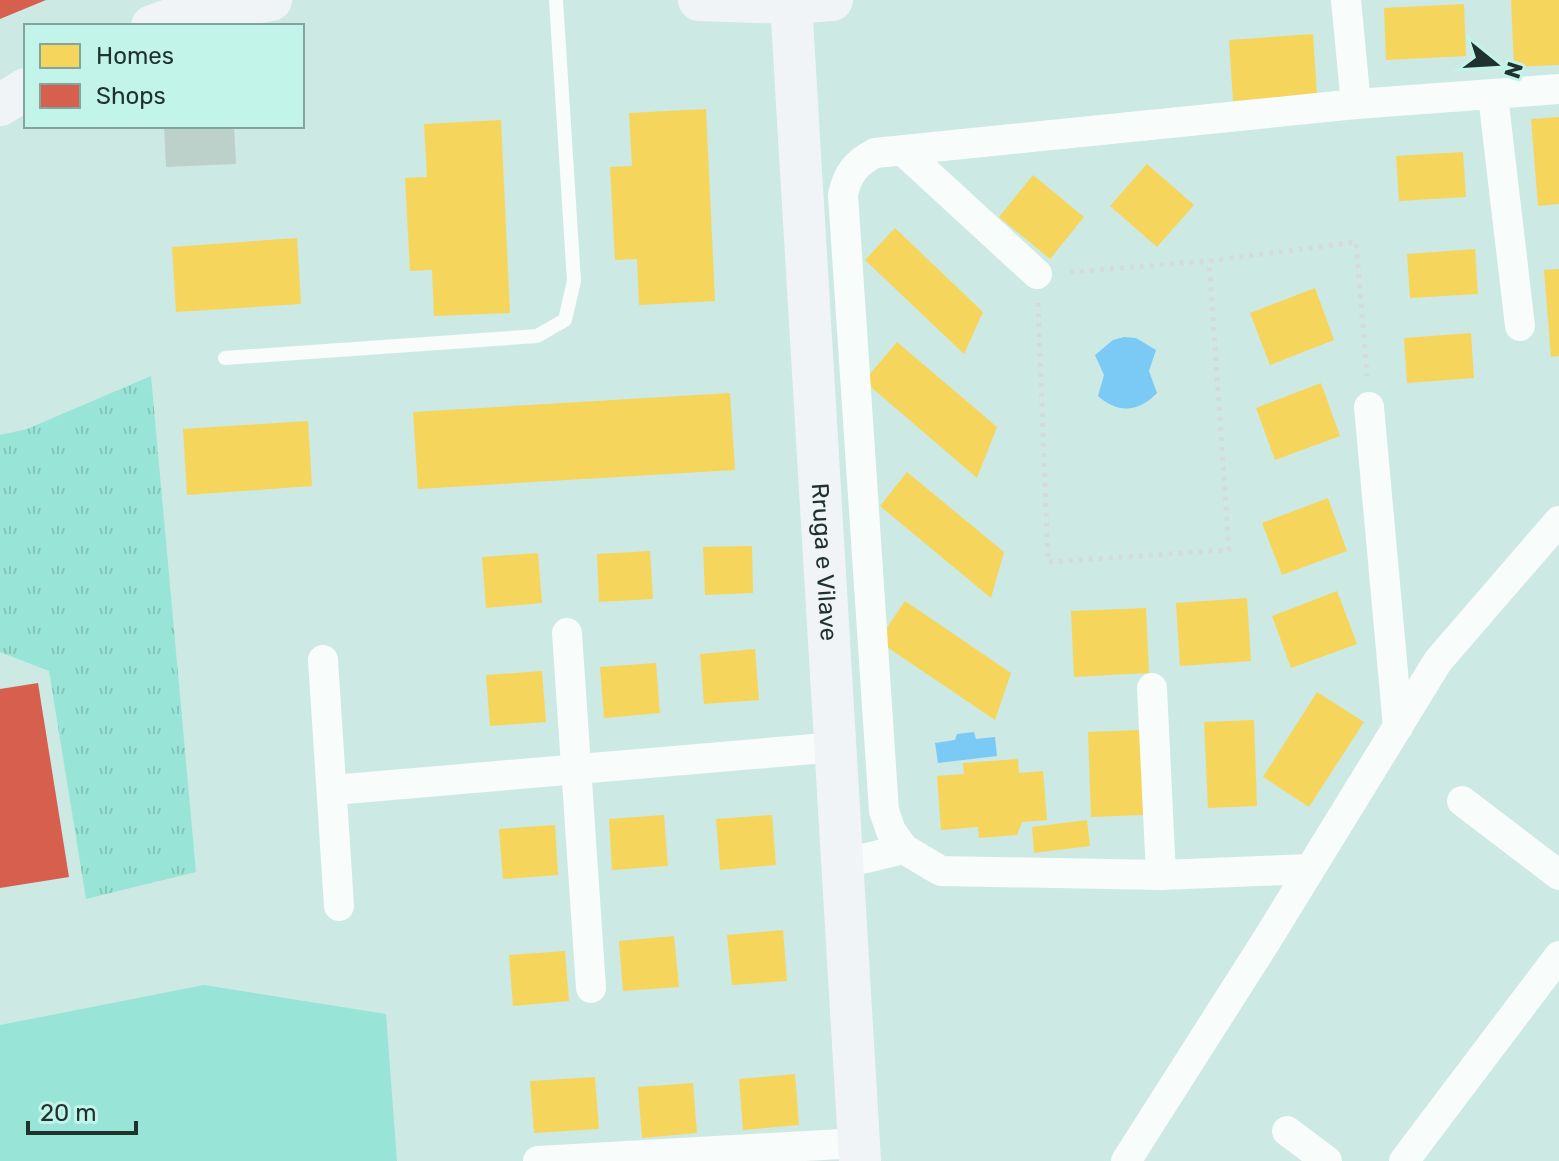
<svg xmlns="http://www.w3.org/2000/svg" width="1559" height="1161" viewBox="0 0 1559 1161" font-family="Rubik,sans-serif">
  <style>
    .grass { fill: #98e5d7 }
    .park { fill: url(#park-tufts) }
    .water { fill: #7acaf5 }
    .homes { fill: #f6d55c }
    .shops { fill: #d6604d }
    .building { fill: #bcd1ca }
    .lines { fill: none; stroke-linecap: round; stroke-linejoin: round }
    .path { stroke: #d4dcda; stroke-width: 5; stroke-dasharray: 4 6; stroke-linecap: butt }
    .lane { stroke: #f8fcfb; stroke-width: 14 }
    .street { stroke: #f8fcfb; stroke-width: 30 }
    .secondary { stroke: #f1f4f6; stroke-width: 42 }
    .labels { text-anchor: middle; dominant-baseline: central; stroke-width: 8; stroke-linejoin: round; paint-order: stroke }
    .street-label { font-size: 24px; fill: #1f322e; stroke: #c2f4e9 }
  </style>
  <defs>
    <pattern id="park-tufts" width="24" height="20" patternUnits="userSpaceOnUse" patternTransform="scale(2)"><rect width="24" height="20" fill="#98e5d7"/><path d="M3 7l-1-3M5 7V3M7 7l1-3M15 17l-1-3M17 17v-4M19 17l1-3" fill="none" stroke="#83c5b9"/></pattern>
  </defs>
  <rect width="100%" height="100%" fill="#cde9e3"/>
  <!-- grass -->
  <path class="grass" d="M204,985l182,29 11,147h-397v-136z"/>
  <!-- park -->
  <path class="park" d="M151,376l45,496 -110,27 -37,-228 -49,-19v-217l27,-6z"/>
  <!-- water -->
  <path class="water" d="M1124,337l12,1 20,12 -7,21 8,22c-18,19 -39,21 -59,3l6,-21 -9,-20 18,-15z
    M974,732l2,7 19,-2 2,19 -59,7 -3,-20 20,-3 2,-6z"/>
  <!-- homes -->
  <path class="homes" d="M1511,0h48v65l-45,2z
    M1464,4l2,52 -80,4 -2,-52z
    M1313,34l4,61 -84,6 -4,-61z
    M706,109l9,192 -76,4 -2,-46 -22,1 -5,-93 22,-1 -3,-53z
    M1559,117v87l-21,2 -7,-87z
    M501,120l9,193 -76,3 -2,-46 -22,1 -5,-93 22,-1 -3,-53z
    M1463,152l3,45 -67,4 -3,-45z
    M1147,164l47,41 -37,42 -47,-41z
    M1033,175l51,42 -34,42 -51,-42z
    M895,228l88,84 -19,42 -99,-94z
    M297,238l4,66 -125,8 -4,-65z
    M1475,249l3,45 -68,4 -3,-44z
    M1559,269v87l-8,1 -7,-87z
    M1315,288l19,52 -64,25 -20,-52z
    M1471,333l3,45 -67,5 -3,-45z
    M897,342l100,85 -20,51 -113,-97z
    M1321,383l19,53 -65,24 -19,-52z
    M730,393l5,77 -317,19 -5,-77z
    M308,421l4,65 -125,9 -4,-66z
    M907,472l97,80 -13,46 -111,-92z
    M1328,498l19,53 -65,24 -20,-52z
    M752,546l1,47 -48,2 -2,-48z
    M650,551l3,48 -54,3 -2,-48z
    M538,553l4,50 -56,5 -4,-51z
    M1337,591l20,53 -66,24 -19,-52z
    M1247,598l4,63 -71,5 -4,-63z
    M905,601l106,72 -16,47 -117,-79z
    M1146,608l3,65 -75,4 -3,-66z
    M755,649l4,51 -55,4 -4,-50z
    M656,663l4,50 -56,5 -4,-51z
    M542,671l4,51 -56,4 -4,-51z
    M1317,692l47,30 -55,85 -46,-30z
    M1254,720l3,86 -49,2 -4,-86z
    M1141,730l2,85 -52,2 -3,-85z
    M1018,759l1,14 24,-2 4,49 -25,2 -5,13 -38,3 -1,-11 -37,3 -4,-54 27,-2 -1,-11z
    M664,815l4,51 -56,4 -3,-51z
    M772,815l4,50 -56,5 -4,-51z
    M1087,820l3,26 -56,7 -2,-26z
    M555,825l3,50 -55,4 -4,-50z
    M783,930l4,51 -55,4 -5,-50z
    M674,936l5,51 -56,4 -4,-50z
    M565,951l4,50 -56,5 -4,-51z
    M795,1074l4,51 -56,5 -4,-51z
    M595,1077l4,52 -65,4 -4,-52z
    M693,1083l4,50 -55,5 -4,-51z"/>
  <!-- shops -->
  <path class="shops" d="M0,0h46l-46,19z
    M38,683l31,194 -69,11v-199z"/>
  <!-- building -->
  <path class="building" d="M164,126h70l2,38 -70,3z"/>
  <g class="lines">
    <!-- path -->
    <path class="path" d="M1070,272l139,-11 147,-19 11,134
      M1038,303l10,259 181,-12 -20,-289"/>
    <!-- lane -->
    <path class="lane" d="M225,358l312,-22 28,-16 9,-39 -18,-281"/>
    <!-- street -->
    <path class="street" d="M1346,0l10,104
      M1493,96l27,230
      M902,150l135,124
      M1369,407l29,320
      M567,633l24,355
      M323,660l16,246
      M1152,688l9,187
      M333,790l504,-43
      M1462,801l97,74
      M841,864l63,-15
      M1310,869l-149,6 -220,-4 -37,-22 -13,-18 -7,-20 -41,-616c4,-21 13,-32 32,-42l481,-49 203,-15
      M1287,1131l40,30
      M538,1161l321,-18
      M1126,1161l142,-223 170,-277 121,-140
      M1404,1161l155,-205"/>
    <!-- secondary -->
    <g class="secondary">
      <path d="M699,0l92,3 41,-3"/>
      <path id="s1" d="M791,3l69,1158"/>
      <path d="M152,26l31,-11 88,-15"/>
      <path d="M0,105l26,-16"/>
    </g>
  </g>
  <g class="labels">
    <!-- street labels -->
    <g class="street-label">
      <text stroke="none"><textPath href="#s1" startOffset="560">Rruga e Vilave</textPath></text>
    </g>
  </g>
  <!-- legend -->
  <rect x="24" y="24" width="280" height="104" fill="#c2f4e9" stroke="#81a69e" stroke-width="2"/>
  <rect x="40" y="44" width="40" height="24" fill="#f6d55c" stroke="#81a69e" stroke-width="2"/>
  <text x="96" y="64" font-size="24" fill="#1f322e">Homes</text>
  <rect x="40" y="84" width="40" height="24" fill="#d6604d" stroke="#81a69e" stroke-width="2"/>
  <text x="96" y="104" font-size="24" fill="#1f322e">Shops</text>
  <!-- north arrow -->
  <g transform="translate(1495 64) rotate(108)" stroke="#c2f4e9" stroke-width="6" paint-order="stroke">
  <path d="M0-6L14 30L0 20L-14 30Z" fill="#1f322e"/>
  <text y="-12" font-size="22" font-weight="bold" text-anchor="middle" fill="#1f322e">N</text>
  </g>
  <!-- scale -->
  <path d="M28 1121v12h108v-12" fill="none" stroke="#1f322e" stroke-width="4"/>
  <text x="40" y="1121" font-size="24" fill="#1f322e" stroke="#c2f4e9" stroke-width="6" paint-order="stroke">20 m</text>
</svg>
